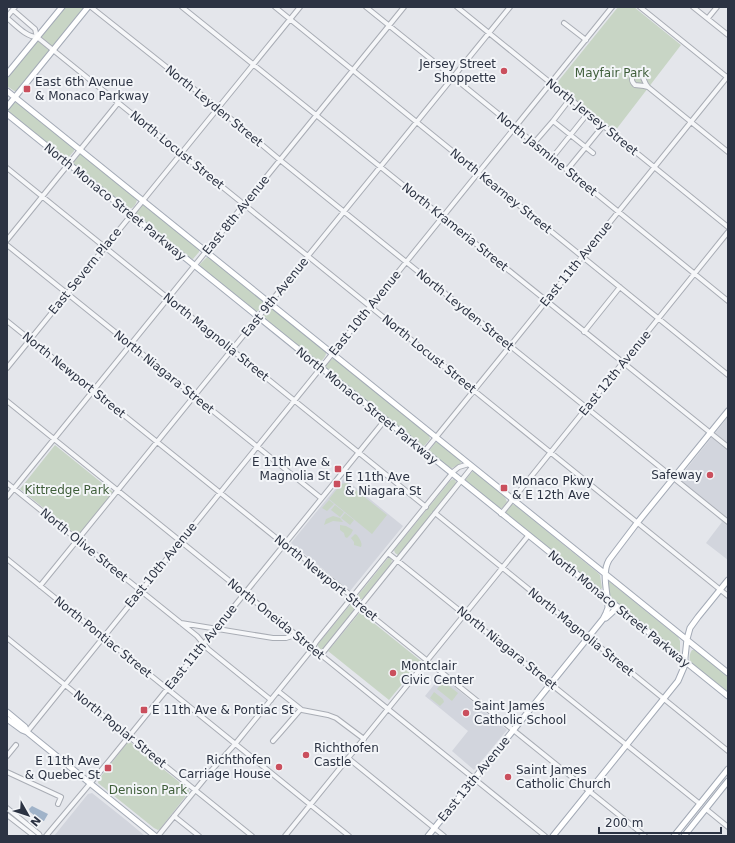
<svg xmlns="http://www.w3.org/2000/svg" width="735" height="843" viewBox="0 0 735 843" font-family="'DejaVu Sans',sans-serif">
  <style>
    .built { fill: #d2d5dd }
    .green { fill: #c8d5c5 }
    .water { fill: #a0b3c9 }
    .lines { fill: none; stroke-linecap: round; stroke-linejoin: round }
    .minor-casing { stroke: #a9adb5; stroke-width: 6 }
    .major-casing { stroke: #a3aab6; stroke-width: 7 }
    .minor { stroke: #f6f7f9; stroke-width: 4 }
    .major { stroke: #fff; stroke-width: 5 }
    .poi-dot { fill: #ca4f5d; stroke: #f3f5f8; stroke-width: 1.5 }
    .labels { text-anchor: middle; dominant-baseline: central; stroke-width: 4; stroke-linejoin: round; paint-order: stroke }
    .poi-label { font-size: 12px; fill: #2c3343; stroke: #f3f5f8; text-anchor: start }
    .park-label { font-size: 12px; fill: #3f5e3a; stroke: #f3f5f8 }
    .street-label { font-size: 12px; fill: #2c3343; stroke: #f3f5f8 }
  </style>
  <rect width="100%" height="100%" fill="#e4e6eb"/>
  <!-- built -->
  <path class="built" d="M728,417v143l-22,-17 16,-21 -43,-44z
    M344,478l59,48 -53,65 -59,-48z
    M441,676l66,54 -33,40 -22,-19 16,-20 -43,-35z
    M92,793l34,27 19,16h-91l34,-42z"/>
  <!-- green -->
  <path class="green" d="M65,7h20l-69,85 -9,-6v-8z
    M618,7h16l47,38 -66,86 -59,-47z
    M17,102l57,46v3l-6,7 -2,1 -56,-45 -2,-2c1,-4 5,-9 9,-10z
    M80,154h2l55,44v2c-1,4 -4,10 -9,8l-54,-43 -1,-3z
    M142,205l4,1 53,43v3l-6,7 -3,-1 -52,-42 -2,-2v-2z
    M208,256l55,45v4l-5,6h-4l-54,-44v-3z
    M271,308h1l54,43c1,5 -4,11 -8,11l-55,-44 1,-3z
    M333,358l96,77 1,4 -5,6 -3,2 -96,-78v-4z
    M436,442l2,1 22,17 1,3 -1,1 -10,5 -21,-18z
    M55,445l58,47 -35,44 -58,-47z
    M473,471l32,26 2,5 -5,6 -3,1 -33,-27v-3z
    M453,479c3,1 3,3 3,5l-56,70 -2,1 -3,-2 -1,-3 56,-69z
    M347,483l40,32 -15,19 -43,-35 12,-15z
    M329,500l5,4 -7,7 -5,-3z
    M512,504l4,2 81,66 3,3 2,13 -1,1 -2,1 -93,-76v-3z
    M335,505l9,7 -4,5 -9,-7z
    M345,513l9,7 -4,5 -9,-7z
    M333,516l7,2 3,4 -10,-1 -9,4 2,-6z
    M340,525l6,1 7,4 -2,4 -4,4 -2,-1 -1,-4 -4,-3z
    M355,534l2,1c2,3 6,8 4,12l-7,-2v-3l-3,-4z
    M388,558h2l2,2 -1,4 -27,33 -2,2h-3l-1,-3 1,-2z
    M608,582h2l68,55 2,4v12h-2l-68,-55 -3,-15z
    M352,604l3,1 1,2 -1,3 -31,38 -2,1h-2l-2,-3v-2l31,-38z
    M360,612l61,49 -32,39 -61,-49z
    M692,650h3l33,26v18l-37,-30c-2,-4 -2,-10 1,-14z
    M443,681l15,12 -6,8 -15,-12z
    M434,692l9,7 1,3 -4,4 -10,-8z
    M130,742l59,48v2l-29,37 -2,1 -4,-2 -56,-45 1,-4 28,-36z"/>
  <!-- water -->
  <path class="water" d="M32,806l16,8 -4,7h-2l-12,-9 -1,-3z"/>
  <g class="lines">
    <defs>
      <path id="minor" d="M91,7l127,101 62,52 448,362
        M182,7l546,440
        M275,7l453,368
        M366,7l87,70 275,224
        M457,7l271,220
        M640,7l88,71
        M693,7l35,28
        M13,10l22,19 2,8
        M7,17l8,-10
        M7,18c9,7 19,19 30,19l691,559
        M708,18l9,-11
        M564,23l22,17
        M648,87l-4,-1 -9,-1c-3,-3 -4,-5 -2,-9 12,-6 9,5 15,11l80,65
        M570,99l-17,22 40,32
        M534,143l19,-22
        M552,158l36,-45
        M7,168l419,339
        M567,170l36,-44
        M7,240l111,-137
        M7,245l314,253
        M7,321l273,220 8,5 65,51 10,12 282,227
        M584,332l36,-45
        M7,368l293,-361
        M7,401l538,435
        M424,452l86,-106 218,-270
        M7,483l190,153 11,13 63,51
        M7,497l397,-490
        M435,513l293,238
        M501,514l227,-282
        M388,553l312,251
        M7,559l342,277
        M40,586l470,-579
        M181,623l92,15h13l9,-3
        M7,638l245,198
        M321,655l95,-118 56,-70
        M278,691l24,19 26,5 8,3 28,21
        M27,732l585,-725
        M273,741l8,-9 19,-22
        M7,756l9,-11
        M348,758l96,78
        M7,772l54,25 -3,7
        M7,808l32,26 1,2
        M706,809l22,18
        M7,815l27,21
        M174,816l25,20
        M46,836l63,-75 276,-341
        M158,836l52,-64 26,-29 76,-94 4,-7 138,-171 5,-4 10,-3
        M285,836l243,-300"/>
      <path id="major" d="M7,74l55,-67
        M7,91l721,582
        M7,107l81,-100
        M7,114l721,582
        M606,618l12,-11
        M7,712l18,15 2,5 128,104
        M7,719l15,11 5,2
        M428,836l175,-217 3,-6 2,-5c0,-16 -7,-34 1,-48l28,-37 91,-112
        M553,836l125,-155 6,-14 3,-28 3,-11 8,-11 30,-37
        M674,836l54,-67
        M684,836l44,-55"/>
    </defs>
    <!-- minor casing -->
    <use href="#minor" class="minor-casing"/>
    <!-- major casing -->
    <use href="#major" class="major-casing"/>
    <!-- minor -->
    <use href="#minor" class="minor"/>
    <!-- major -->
    <use href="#major" class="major"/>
  </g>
  <!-- markers -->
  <g class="poi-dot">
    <circle cx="504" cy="71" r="4"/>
    <rect x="23" y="85" width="8" height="8" rx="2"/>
    <rect x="334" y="465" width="8" height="8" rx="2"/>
    <circle cx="710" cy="475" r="4"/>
    <rect x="333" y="480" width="8" height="8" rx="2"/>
    <rect x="500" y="484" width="8" height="8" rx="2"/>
    <circle cx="393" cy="673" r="4"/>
    <rect x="140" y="706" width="8" height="8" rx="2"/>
    <circle cx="466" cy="713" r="4"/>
    <circle cx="306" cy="755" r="4"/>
    <circle cx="279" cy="767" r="4"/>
    <rect x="104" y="764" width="8" height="8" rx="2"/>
    <circle cx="508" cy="777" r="4"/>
  </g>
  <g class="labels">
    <!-- poi labels -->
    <g class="poi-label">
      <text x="496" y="64" text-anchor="end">Jersey Street<tspan x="496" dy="14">Shoppette</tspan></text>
      <text x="35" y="82">East 6th Avenue<tspan x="35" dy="14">&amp; Monaco Parkway</tspan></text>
      <text x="330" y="462" text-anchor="end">E 11th Ave &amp;<tspan x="330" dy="14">Magnolia St</tspan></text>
      <text x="702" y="475" text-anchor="end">Safeway</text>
      <text x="345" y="477">E 11th Ave<tspan x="345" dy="14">&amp; Niagara St</tspan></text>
      <text x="512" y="481">Monaco Pkwy<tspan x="512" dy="14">&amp; E 12th Ave</tspan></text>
      <text x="401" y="666">Montclair<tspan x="401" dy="14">Civic Center</tspan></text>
      <text x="474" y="706">Saint James<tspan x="474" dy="14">Catholic School</tspan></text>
      <text x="152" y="710">E 11th Ave &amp; Pontiac St</text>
      <text x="314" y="748">Richthofen<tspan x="314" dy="14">Castle</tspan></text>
      <text x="271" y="760" text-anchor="end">Richthofen<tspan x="271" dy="14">Carriage House</tspan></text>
      <text x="100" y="761" text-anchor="end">E 11th Ave<tspan x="100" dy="14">&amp; Quebec St</tspan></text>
      <text x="516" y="770">Saint James<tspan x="516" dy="14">Catholic Church</tspan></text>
    </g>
    <!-- park labels -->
    <g class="park-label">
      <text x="612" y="73">Mayfair Park</text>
      <text x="67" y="490">Kittredge Park</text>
      <text x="148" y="790">Denison Park</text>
    </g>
    <!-- street labels -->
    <g class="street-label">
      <text transform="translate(214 106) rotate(39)">North Leyden Street</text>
      <text transform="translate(592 117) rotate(39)">North Jersey Street</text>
      <text transform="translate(177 150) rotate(39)">North Locust Street</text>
      <text transform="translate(547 154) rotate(39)">North Jasmine Street</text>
      <text transform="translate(501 191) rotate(39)">North Kearney Street</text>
      <text transform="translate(115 202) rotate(39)">North Monaco Street Parkway</text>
      <text transform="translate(236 215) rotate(-51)">East 8th Avenue</text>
      <text transform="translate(455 227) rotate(39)">North Krameria Street</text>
      <text transform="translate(576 264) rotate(-51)">East 11th Avenue</text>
      <text transform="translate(85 271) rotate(-51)">East Severn Place</text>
      <text transform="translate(275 297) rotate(-51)">East 9th Avenue</text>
      <text transform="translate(465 310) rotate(39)">North Leyden Street</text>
      <text transform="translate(365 313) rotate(-51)">East 10th Avenue</text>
      <text transform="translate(216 337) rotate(39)">North Magnolia Street</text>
      <text transform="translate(429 354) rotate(39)">North Locust Street</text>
      <text transform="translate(164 372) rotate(39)">North Niagara Street</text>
      <text transform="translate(615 373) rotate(-51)">East 12th Avenue</text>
      <text transform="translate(74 375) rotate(39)">North Newport Street</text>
      <text transform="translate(367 406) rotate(39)">North Monaco Street Parkway</text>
      <text transform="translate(84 545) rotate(39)">North Olive Street</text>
      <text transform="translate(161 565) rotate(-51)">East 10th Avenue</text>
      <text transform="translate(326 578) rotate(39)">North Newport Street</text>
      <text transform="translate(619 609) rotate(39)">North Monaco Street Parkway</text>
      <text transform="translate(276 619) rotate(39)">North Oneida Street</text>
      <text transform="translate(581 632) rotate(39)">North Magnolia Street</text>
      <text transform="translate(103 637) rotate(39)">North Pontiac Street</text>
      <text transform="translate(201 647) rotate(-51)">East 11th Avenue</text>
      <text transform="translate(507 648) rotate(39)">North Niagara Street</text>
      <text transform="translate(120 729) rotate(39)">North Poplar Street</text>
      <text transform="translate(474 779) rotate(-51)">East 13th Avenue</text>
    </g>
  </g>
  <!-- border -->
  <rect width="735" height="843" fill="none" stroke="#2c3343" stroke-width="16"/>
  <!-- north arrow -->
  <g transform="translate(28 815) rotate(129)" stroke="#f3f5f8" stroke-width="3" paint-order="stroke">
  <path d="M0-3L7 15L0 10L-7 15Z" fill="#2c3343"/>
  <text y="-6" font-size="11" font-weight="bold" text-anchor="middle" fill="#2c3343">N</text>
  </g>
  <!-- scale -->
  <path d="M599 827v6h122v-6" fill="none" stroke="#2c3343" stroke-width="2"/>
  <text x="605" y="827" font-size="12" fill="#2c3343" stroke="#f3f5f8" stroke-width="3" paint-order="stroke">200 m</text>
</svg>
